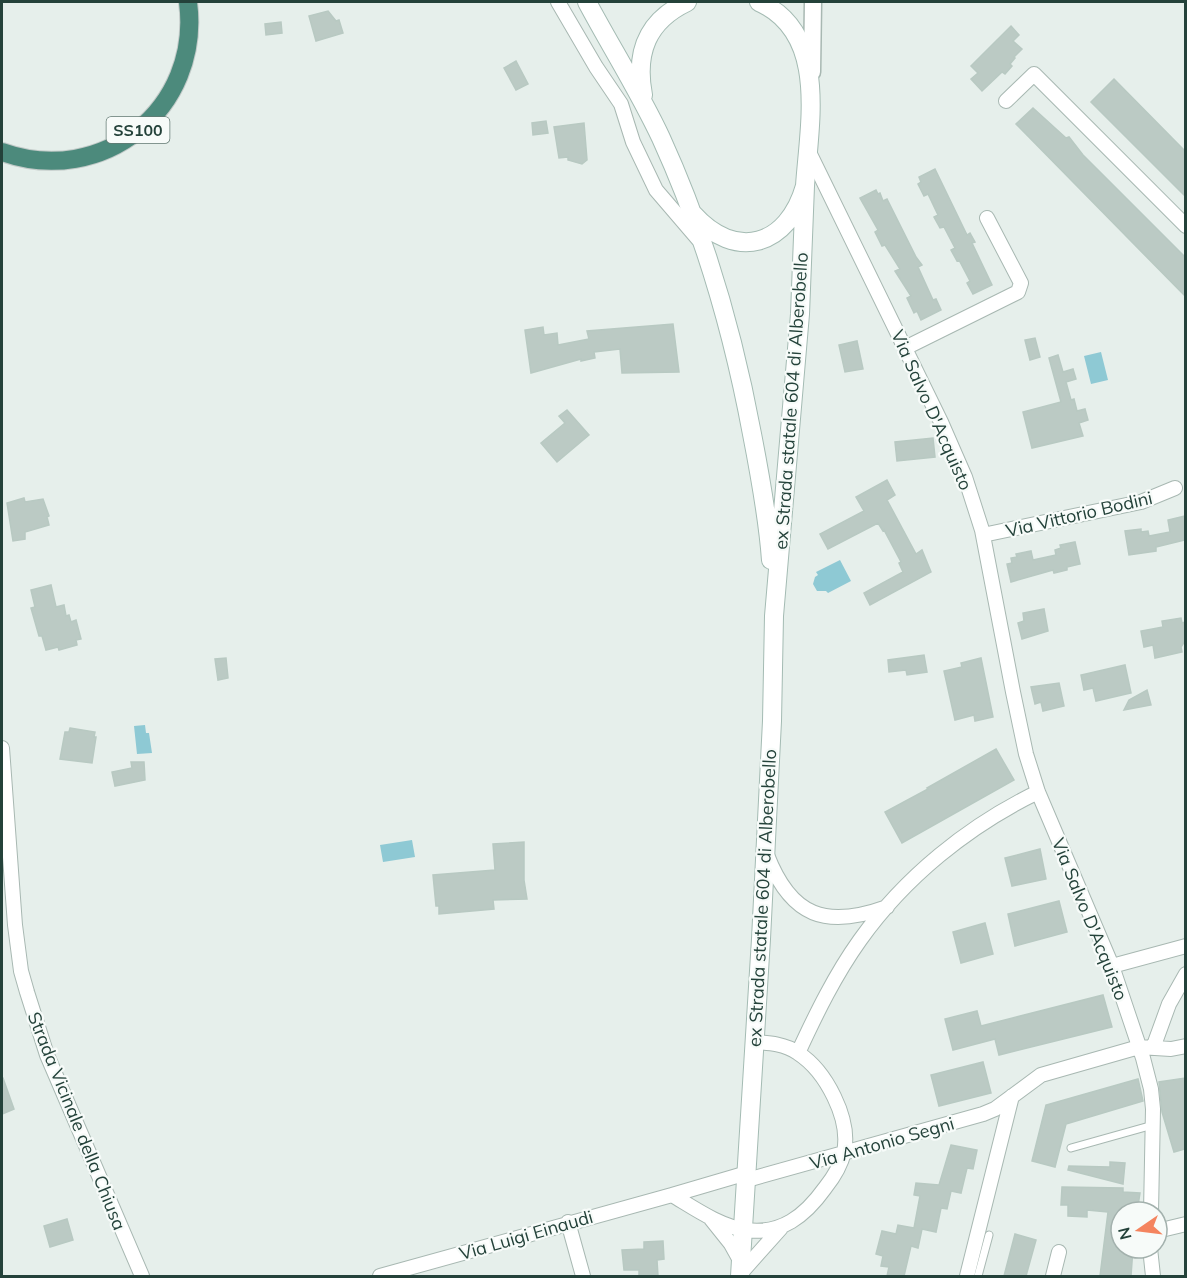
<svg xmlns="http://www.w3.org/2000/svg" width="1187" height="1278" viewBox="0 0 1187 1278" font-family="Mulish,sans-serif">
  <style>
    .water { fill: #8ec9d4 }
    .building { fill: #bbcac4; stroke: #b8c9c2; stroke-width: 1.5 }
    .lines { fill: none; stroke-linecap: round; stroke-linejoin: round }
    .service-casing { stroke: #a8b8b2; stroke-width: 9 }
    .minor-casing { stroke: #a8b8b2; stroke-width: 16 }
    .tertiary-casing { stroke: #a8b8b2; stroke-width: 19 }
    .secondary-casing { stroke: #a4bbb3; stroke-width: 20 }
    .trunk-casing { stroke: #c2cac8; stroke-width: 20 }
    .service { stroke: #fff; stroke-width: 7 }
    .minor { stroke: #fff; stroke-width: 14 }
    .tertiary { stroke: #fff; stroke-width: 16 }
    .secondary { stroke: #fff; stroke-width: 18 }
    .trunk { stroke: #4c8a7c; stroke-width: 18 }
    .labels { text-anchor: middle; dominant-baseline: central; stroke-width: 4.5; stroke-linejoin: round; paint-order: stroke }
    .shield { fill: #f7fbf9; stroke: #637a73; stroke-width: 1.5 }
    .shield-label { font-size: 16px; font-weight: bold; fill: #24423a }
    .street-label { font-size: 18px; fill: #24423a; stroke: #f7fbf9 }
  </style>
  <rect width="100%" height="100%" fill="#e6efeb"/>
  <!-- water -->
  <path class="water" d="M1101,352l7,28 -17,4 -7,-28z
    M840,560l11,21 -23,12 -2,-2h-9l-4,-7 2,-7 3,-2 -2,-3z
    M145,725l1,8h3l3,20 -15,1 -3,-28z
    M412,840l3,17 -32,5 -3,-17z"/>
  <!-- building -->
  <path class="building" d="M328,11l8,10 3,-1 4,13 -27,8 -7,-25z
    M281,22l1,11 -16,2 -1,-11z
    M1011,26l8,9 -6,6 9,8 -8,8 1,1 -5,6 2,2 -7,8 -3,-2 -20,19 -11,-12 7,-6 -7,-7z
    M516,61l12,23 -12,6 -12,-22z
    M1114,79l71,72v45l-94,-94z
    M1033,108l33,30 3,-1 14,18 102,102v39l-169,-172z
    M546,121l2,12 -15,2 -1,-12z
    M584,123l3,37 -5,4 -14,-4v-3l-9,1 -5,-31z
    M935,169l32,66 3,-2 5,9 -3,1 20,42 -19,9 -6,-11 3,-2 -11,-21 -2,1 -6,-11 4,-2 -11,-21 -4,1 -6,-11 4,-2 -10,-21 -4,2 -6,-12 3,-2 -2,-5z
    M876,190l2,4 2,-1 3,8 4,-2 29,58 6,8 -4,2 15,33 3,-1 5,11 -20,10 -4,-9 -3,2 -7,-15 4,-2 -16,-25 5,-2 -15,-24 -3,1 -7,-14 3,-2 -18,-32z
    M673,324l6,48 -57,1 -2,-24 -26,3 1,6 -14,3v-2l-50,14 -6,-43 18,-3 1,8 13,-2 1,12 31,-6 -2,-8z
    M1035,338l5,19 -10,3 -5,-20z
    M857,341l6,28 -18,3 -6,-27z
    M1058,355l5,17 10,-3 3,10 -10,3 5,18 3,-1 3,12 8,-2 3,11 -9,3 4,13 -51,12 -9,-36 38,-10 -12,-44z
    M567,410l22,25 -32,27 -16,-19 24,-20 -6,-7z
    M933,438l2,19 -38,4 -2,-19z
    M887,480l8,15 -8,5 29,54 6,-4 9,22 -61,33 -6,-12 39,-21 -4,-9 2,-1 -17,-32 -1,1 -5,-8 -50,26 -8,-15 44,-23 -8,-14z
    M24,498l1,4 18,-3 6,17 -2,1 2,8 -24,7v7l-12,2 -6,-38z
    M1185,516v24l-29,7v4l-27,4 -4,-24 16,-2v3l7,-1 1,5 21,-4 -2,-12z
    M1075,542l5,22 -13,3v3l-13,3 -1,-3 -42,12 -4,-18 5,-1 -1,-5 6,-1 -1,-3 15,-3 2,9 23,-5 -1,-5 6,-2 -1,-3z
    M51,585l5,22 8,-2 2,11 3,-1 2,7 5,-2 5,19 -5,1 1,5 -18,5 -1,-3 -12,3 -4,-14h-3l-8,-28 4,-1 -4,-17z
    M1044,609l4,22 -26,8 -4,-16 6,-2 -1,-8z
    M1181,618l1,5 3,-1v19l-4,6 1,5 -27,6 -2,-13 -9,2 -3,-16 22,-4 -1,-6z
    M924,655l3,17 -20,3 -1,-5 -17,2 -1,-12z
    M226,658l2,20 -10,2 -3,-21z
    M981,658l12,59 -18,4 -1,-6 -19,5 -11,-49 18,-4 -1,-4z
    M1125,665l6,28 -35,8 -3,-13 -9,2 -3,-15z
    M1059,683l5,23 -21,5 -2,-9 -6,2 -4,-17z
    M1147,690l4,15 -27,5 5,-10z
    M70,728l25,4 -1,5h2l-4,26 -32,-4 5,-27h4z
    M996,749l18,31 -112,63 -17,-31 43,-23 -1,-1z
    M131,762h13l1,18 -30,6 -3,-14 20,-4z
    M524,842v38l3,19 -34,1 1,9 -55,5v-8h-3l-3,-31 62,-5 -2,-26z
    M1040,849l6,30 -34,7 -7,-28z
    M1059,901l8,31 -52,14 -7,-32z
    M985,923l8,31 -32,9 -8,-31z
    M1103,995l9,32 -113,28 -4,-16 -42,11 -8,-31 32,-8 4,15z
    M983,1062l8,31 -52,13 -8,-31z
    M2,1078h1l11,31 -12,5z
    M1185,1078v71l-11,3 -12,-40 -3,-30z
    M1138,1079l5,22 -77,23 -11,43 -23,-6 14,-56z
    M951,1145l26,5 -4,19 -6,-1 -6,25 -10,-2 -4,18 -6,-1 -5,24 -14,-3 -4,19 -7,-2 -7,30h-17l2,-9 -8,-1 2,-10 -7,-2 6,-23 14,3 2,-9 16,3 6,-32 -6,-1 2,-12 23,2z
    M1110,1162l15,1 -2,21 -55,-14 1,-4 41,1z
    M1062,1187l61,1v4l17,1 -3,19h-16v36h12l-2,28h-31l8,-64 -21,-2v7l-19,-1v-11h-7z
    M67,1219l6,21 -23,7 -6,-21z
    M1015,1234l21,6 -10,36h-22z
    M663,1241l1,18 -7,1 1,16h-19v-6h-15l-2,-20 22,-1v-7z"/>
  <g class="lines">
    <defs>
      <path id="service" d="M1071,1148l82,-23
        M978,1276l11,-41"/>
      <path id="minor" d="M558,2l38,65 25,37 12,38 23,48 42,49
        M1006,101l28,-27 152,152
        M808,150l133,272 24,55 17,53 31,162 13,62 12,38 74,174 31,92 8,31 2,20 -2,103
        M905,348l113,-56 3,-9 -34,-65
        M983,535l158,-33 34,-14
        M2,748l13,177 6,46 6,21 20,63 95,221
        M767,855c24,62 59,74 120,52
        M1112,966l74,-20
        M1153,1048l16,-44 17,-30
        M798,1053c18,-39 37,-78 62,-113 45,-63 108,-114 178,-148
        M747,1173l-75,22c22,13 47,31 74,35 35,5 59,-14 79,-42 8,-10 16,-23 19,-36 7,-33 -18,-81 -46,-99 -13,-9 -28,-10 -43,-11
        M747,1180l236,-66 12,-5 46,-34 98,-28 32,2 15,-3
        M711,1219l20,25 10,18
        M568,1222l15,54
        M1157,1231l29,-7
        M1150,1248l3,28
        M740,1274l41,-46
        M380,1276l292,-81
        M967,1276l45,-180
        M1053,1276l6,-24"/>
      <path id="tertiary" d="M812,72l1,-70"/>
      <path id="secondary" d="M587,2c24,45 52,89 74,136 43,94 72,194 91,296 8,41 16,84 19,126
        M643,95c-8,-42 4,-74 44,-93
        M693,214c43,48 95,32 112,-28 4,-61 24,-153 -46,-184
        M740,1276l21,-337 11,-218 2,-105 26,-302 5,-128"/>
      <path id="trunk" d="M2,152c100,36 200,-43 186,-150"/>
    </defs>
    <!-- service casing -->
    <use href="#service" class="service-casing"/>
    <!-- minor casing -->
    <use href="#minor" class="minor-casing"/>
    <!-- tertiary casing -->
    <use href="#tertiary" class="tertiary-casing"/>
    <!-- secondary casing -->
    <use href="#secondary" class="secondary-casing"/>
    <!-- trunk casing -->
    <use href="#trunk" class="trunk-casing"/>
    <!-- service -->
    <use href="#service" class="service"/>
    <!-- minor -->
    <use href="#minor" class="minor"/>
    <!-- tertiary -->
    <use href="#tertiary" class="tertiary"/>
    <!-- secondary -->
    <use href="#secondary" class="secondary"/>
    <!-- trunk -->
    <use href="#trunk" class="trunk"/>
  </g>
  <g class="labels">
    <!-- shield labels -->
    <rect class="shield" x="106.5" y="117" width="63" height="26" rx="4.5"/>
    <g class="shield-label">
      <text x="138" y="130">SS100</text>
    </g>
    <!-- street labels -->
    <g class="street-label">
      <text transform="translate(791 401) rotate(-86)">ex Strada statale 604 di Alberobello</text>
      <text transform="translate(932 410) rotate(66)">Via Salvo D'Acquisto</text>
      <text transform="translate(1079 514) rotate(-13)">Via Vittorio Bodini</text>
      <text transform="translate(762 898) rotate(-87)">ex Strada statale 604 di Alberobello</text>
      <text transform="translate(1090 919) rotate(68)">Via Salvo D'Acquisto</text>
      <text transform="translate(77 1121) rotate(68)">Strada Vicinale della Chiusa</text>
      <text transform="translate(882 1143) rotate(-16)">Via Antonio Segni</text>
      <text transform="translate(526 1235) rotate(-16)">Via Luigi Einaudi</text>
    </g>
  </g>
  <!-- border -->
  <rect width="1187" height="1278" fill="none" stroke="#24423a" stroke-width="6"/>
  <!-- north arrow -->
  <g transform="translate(1139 1230) rotate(256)"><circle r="28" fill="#f7fbf9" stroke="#a3b1ad" stroke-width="1.5"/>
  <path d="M0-4.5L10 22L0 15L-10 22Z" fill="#f4845f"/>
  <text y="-9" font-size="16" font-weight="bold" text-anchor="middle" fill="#24423a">N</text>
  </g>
</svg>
